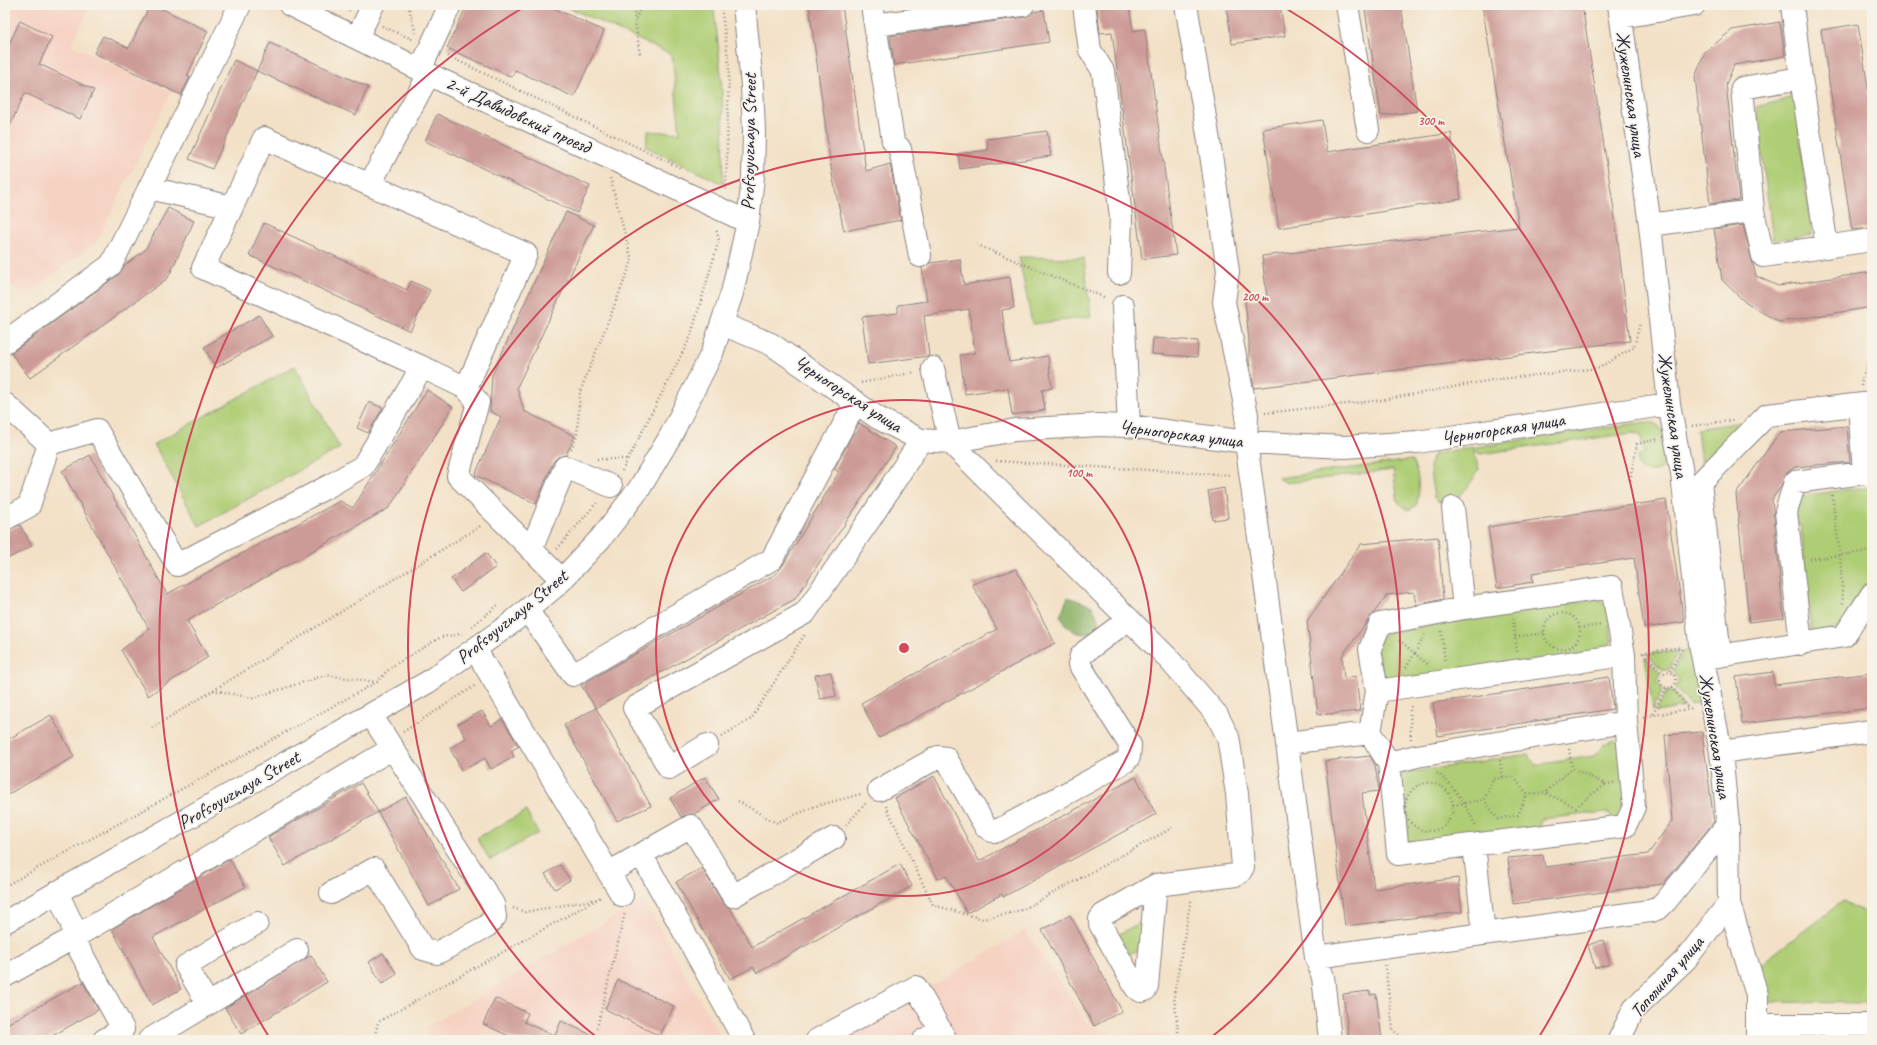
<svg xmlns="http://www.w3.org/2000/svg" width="1877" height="1045" viewBox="0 0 1877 1045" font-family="Caveat,sans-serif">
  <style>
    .built { fill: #f6d2c3 }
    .green { fill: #afcd74; stroke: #687858 }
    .forest { fill: #8bb066; stroke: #566950 }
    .building { fill: #cd9b97 }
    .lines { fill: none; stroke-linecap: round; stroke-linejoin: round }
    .minor-casing { stroke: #8a8281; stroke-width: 24 }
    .major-casing { stroke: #8a8281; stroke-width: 24 }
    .path { stroke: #8a8281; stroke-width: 2.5; stroke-dasharray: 1 3; stroke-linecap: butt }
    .minor { stroke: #fff; stroke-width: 22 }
    .major { stroke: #fff; stroke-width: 22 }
    .ring { fill: none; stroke: #d1495b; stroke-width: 2 }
    .labels { text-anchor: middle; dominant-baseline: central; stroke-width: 3.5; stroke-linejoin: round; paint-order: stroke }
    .street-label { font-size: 19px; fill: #22223b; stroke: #f7f3e8 }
    .centre { fill: #d1495b; stroke: #f7f3e8; stroke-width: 2 }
    .ring-label { font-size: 12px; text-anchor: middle; font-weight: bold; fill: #d1495b; stroke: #f7f3e8; stroke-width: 3.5; stroke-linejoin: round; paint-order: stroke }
  </style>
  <rect width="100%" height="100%" fill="#f7f3e8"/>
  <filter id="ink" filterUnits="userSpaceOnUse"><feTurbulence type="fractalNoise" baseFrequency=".025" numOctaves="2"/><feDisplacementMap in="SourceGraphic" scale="8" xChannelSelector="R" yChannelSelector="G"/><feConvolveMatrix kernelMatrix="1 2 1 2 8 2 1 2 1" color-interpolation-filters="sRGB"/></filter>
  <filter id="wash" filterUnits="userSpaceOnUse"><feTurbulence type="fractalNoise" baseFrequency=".012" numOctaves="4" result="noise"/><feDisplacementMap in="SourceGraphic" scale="16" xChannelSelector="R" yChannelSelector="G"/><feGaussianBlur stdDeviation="0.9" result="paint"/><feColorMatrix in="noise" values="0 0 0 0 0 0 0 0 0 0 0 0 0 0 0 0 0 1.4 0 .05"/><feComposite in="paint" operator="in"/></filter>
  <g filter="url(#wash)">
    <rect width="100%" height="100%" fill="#f3e1c7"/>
    <!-- built -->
    <path class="built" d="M5,5h86l-20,40 100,47 -74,149 -68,53 -24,-11z
      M643,900l80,140h-291l-7,-12z
      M1025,930l63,95 35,12 44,-3 -1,6h-326z"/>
    <!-- green -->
    <path class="green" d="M563,5h150c9,61 12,117 10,179l-77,-37 2,-16 32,2 -8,-78z
      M1795,97l17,138 -39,5 -17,-133z
      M1019,257l65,1 7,59 -59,7z
      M295,366l45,82 -141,78 -45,-82z
      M1755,420l-53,54 -5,-45z
      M1645,422c24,0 22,24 21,42 -10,11 -32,13 -28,-9l6,-2 -3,-17 -8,-3 -153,21 -3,-2 -2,-5z
      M1473,447l6,22c-7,13 -28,47 -45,29 -1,-13 -8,-33 0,-44z
      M1411,460c8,11 10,33 5,46l-8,4 -10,-8 -5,-32 -106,13 -9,-5z
      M1857,488h10l5,3v100l-24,36 -37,5 -10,-106 -7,-3 7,-27z
      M1598,599l9,5 5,36 -6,11 -217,30 -7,-6 -6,-27 8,-14 55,-10z
      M1693,650l10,52 -13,3 -15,-17 4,-8 -6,-9 9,-19z
      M1679,651l-10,19h-7l-15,-16z
      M1645,657l15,16 -3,9 6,7 -10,21z
      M1672,691l13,16 -29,5 10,-20z
      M1614,740l11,6 7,63 -17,13 -8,-10 -66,7 -1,13 -137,12 -3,-70 128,-20 7,11 59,-9 10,-12z
      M526,811l12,22 -48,27 -13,-22z
      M1843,901l29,15v87l-104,-1 -10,-36z
      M1144,920l-5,30 -10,4 -11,-19z"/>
    <!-- forest -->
    <path class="forest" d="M1068,597l24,9 12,25c-23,5 -32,5 -44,-15z"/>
    <g id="blocks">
      <!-- building -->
      <path class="building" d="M150,5h4l54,26 -21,45 3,1 -9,18 -87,-42 9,-17 26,12z
        M467,5h80l57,26 -30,66 -59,-27 -3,7 -65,-29z
        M809,5h33l24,166 24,-7 11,56 -57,11 -12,-57z
        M1097,5h32l4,26 12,-2 31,226 -34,4 -30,-227 -12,1z
        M1226,5h54l5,31 -53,8z
        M1393,5h8l16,106 -36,5 -16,-107z
        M1482,5h100l32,205 16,131 -376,47 -5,-26v-21l-4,-41 22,-2 -5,-42 257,-29z
        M1044,10l5,32 -155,23 -4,-29 135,-19 8,-5z
        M20,21l32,16 -13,27 55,26 -14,29 -55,-26 -20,43v-83z
        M1780,22l5,34 -51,9 -8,19 13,116 -29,4 -15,-127 10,-25 27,-22z
        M1858,24l14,90v114l-20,2 -31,-200z
        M270,43l98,44 -12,28 -99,-44z
        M234,60l23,11 -45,98 -23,-10z
        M437,114l153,72 -13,27 -152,-72z
        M1322,120l5,32 124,-19 10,66 -182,29 -16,-99z
        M1047,131l4,25 -91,13 -2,-15 30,-4 -1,-11z
        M168,208l26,13 -26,57 -138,100 -19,-25 107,-78 6,-9 21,-16z
        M566,212l28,13 -77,162 7,24 51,25 -9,19 -8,2 -5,5 -17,42 -61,-29 26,-58 -11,-6 2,-36z
        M264,223l143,67 4,-9 19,9 -20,41 -161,-76z
        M1743,225l13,51 22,10 94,-14v35l-93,15 -33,-19 -24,-23 -8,-51z
        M960,259l4,26 46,-8 4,31 -12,2 7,52 39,-6 4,32 -10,2 3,20 -33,5 -4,-27 -43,6 -5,-39 15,-2 -6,-44 -45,7 5,40 -61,8 -6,-47 36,-4v-8l29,-4 -5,-33 8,-5z
        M259,315l13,21 -56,32 -12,-21z
        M1153,338l45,3 -1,16 -45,-3z
        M427,390l26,17 -64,101 -202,113 21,36 -60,39 -27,-46 28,-21 -87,-158 28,-16 77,139 173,-93 13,7z
        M369,402l14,6 -15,25 -11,-5z
        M859,423l37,24 -101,152 -199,109 -15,-23 195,-111 7,-9 56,-93 -5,-3z
        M1847,426l3,36 -55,5 -8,6 -7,15 -8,11 12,119 -35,4 -13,-128 44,-62z
        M1224,488l4,30 -15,2 -5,-29z
        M1666,500l18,122 -40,6 -10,-70 -102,15 1,9 -36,6 -9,-61z
        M20,525l12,21 -27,14v-29z
        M1438,537l5,62 -27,6 -2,-13 -27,3 -45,61 2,22 12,-2 4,35 -42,4 -11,-94 54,-77z
        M486,553l10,14 -35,25 -10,-13z
        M1016,569l39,74 -176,95 -18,-35 136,-74 -25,-45z
        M831,672l5,24 -16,3 -5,-24z
        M1773,672l1,13 98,-12v35l-130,16 -6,-47z
        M1609,677l4,32 -175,27 -5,-33z
        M596,708l55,98 -34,15 -53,-96z
        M482,711l9,15 11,-7 17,27 -8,5 3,6 -23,12 -6,-11 -23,13 -12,-23 16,-10 -8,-14z
        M51,715l23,42 -69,39v-55z
        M1702,732l12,90 -51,62 -150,20 -5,-46 35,-3 2,12 103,-13 24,-33 -7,-86z
        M1370,756l5,9 4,26 -17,2 12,96 84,-11 4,34 -117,14 -20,-165z
        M934,776l45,85 157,-84 20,37 -153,83 -1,-3 -35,19 -21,-38 -8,4 -43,-81z
        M705,777l14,22 -25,15h-3l-10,3 -11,-19z
        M361,783l17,29 -93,54 -17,-29z
        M406,797l53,92 -30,17 -51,-94z
        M230,859l15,28 -92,50 28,52 -29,16 -40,-76z
        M900,864l12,22 -155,87 -4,-6 -23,12 -54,-97 26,-14 20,34 8,6 22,39z
        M560,865l10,15 -15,9 -10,-15z
        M1070,915l52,96 -28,15 -52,-96z
        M1603,940l7,24 -15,4 -7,-23z
        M383,953l14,21 -15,10 -13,-22z
        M311,955l16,27 -86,52 -16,-26z
        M618,980l56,26 -14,30 -55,-27z
        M83,982l15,28 -53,30h-40v-15z
        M1370,991v4l6,-1 6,46h-33l-6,-46z
        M495,998l33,15 -4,9 31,14 6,-15 42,19h-85l-35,-16z"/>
    </g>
  </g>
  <g filter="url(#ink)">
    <use href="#blocks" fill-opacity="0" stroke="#8a8281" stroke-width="1"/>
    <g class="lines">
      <defs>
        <path id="minor" d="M290,5l153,76 305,141
          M872,5l21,136 7,8 20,107
          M1084,5l6,45 13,21 18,146 -2,56
          M1186,5l23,136 19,130 -4,31 23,113 -1,27 70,515 334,-46 9,-3 7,-7 62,-77
          M1347,5l21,125
          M1619,5l31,220 19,179 13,69 18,171 21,108 7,72 1,79 -43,56 -52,50 -15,31
          M1621,17l73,-12
          M875,25l148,-20
          M357,38l16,-33
          M420,70l30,-65
          M1801,78l26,169
          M370,184l59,-110
          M149,188l83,19 32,-69 262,116 -60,134
          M232,207l-29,61 219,99
          M1753,211l10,45 109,-16
          M1650,225l103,-14 -11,-123 59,-10 -9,-73
          M1123,306l6,120
          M722,324l49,20 107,74 43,22 29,2 65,-12 83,-5 31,1 117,16 99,5 72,-5 252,-38
          M5,342l106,-77 129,-260
          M933,368l17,74 216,214 51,59 11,22 9,57 6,73 -3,5 -4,3 -80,10 -53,30 -3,4v5l36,64 5,3 4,-1 2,-4 9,-101
          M5,404l44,40 -20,62 -24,13
          M1859,405l5,68
          M49,444l48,-14 80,135 152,-79 34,-20 59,-99 44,21 12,14 -20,74 104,104
          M1453,508l11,100
          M531,550l34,-83 46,19
          M527,610l46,65 199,-116 84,-157
          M1801,644l-15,-132 9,-30 69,-9 8,2
          M475,649l147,246
          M1624,655l2,67
          M1720,655l-20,-172 67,-68 105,-12
          M1706,658l138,-22 28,-42
          M1377,691l247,-36 -12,-68 -148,21 -84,16 -10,25 7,42 -7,42 19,30
          M1626,722l8,85 -9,19 -227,28 -9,-91 28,-7z
          M1287,743l83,-10
          M707,745l-38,23 -35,-60 171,-95 65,-94 51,-79
          M1721,752l151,-21
          M879,790l59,-33 8,1 39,68 7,5h5l129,-70 3,-4 1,-12 -51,-81 2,-8 5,-5 43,-32
          M1474,845l10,89
          M641,854l103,186
          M610,872l81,-46 42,70 101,-58
          M57,892l15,32 1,14 50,91 -19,11
          M331,893l43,-24 49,80 14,4 50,-27 8,-9 -2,-13 -122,-189
          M1729,903l28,92v45
          M1316,957l7,20 7,63
          M5,976l68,-38 320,-190
          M208,1004l-22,-38 71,-43
          M1757,1025h115
          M149,1040l148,-90
          M817,1040l99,-53 30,53
          M924,1040l17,-10"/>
        <path id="major" d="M5,922l423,-240 82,-58 47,-39 44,-47 38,-49 31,-52 42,-84 20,-60 16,-71 5,-45 1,-46 -2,-46 -8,-80"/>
      </defs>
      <!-- minor casing -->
      <use href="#minor" class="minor-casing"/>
      <!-- major casing -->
      <use href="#major" class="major-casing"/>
      <!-- path -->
      <path class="path" d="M264,5l9,4
        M338,5l13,6
        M408,5l8,29
        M633,5l7,50
        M721,5l8,62 -3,124 -1,-1
        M636,19l5,-14
        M382,26l32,14
        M448,56l233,112
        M977,245l129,53
        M861,383l54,-11
        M1861,386l1,-7 10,-26
        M1265,413l117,-13 110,-20 107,-12 35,-21 6,-24
        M1692,426l42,-6
        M571,449l6,-13 3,-44 52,-131 -22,-83
        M597,459h31
        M996,461l235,14
        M622,471l68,-133 29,-98 -3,-11
        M1630,480l7,-36 21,-5
        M1832,495l8,60 3,49
        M557,549l41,-48
        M1810,559l62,-8
        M1544 631a18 18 0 1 1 36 0a18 18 0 1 1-36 0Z
        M1513,619l4,33
        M472,626l26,-21
        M1579,628l22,-3
        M1441,631l4,31
        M1515,637l29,-4
        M1399,640l28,24
        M1415,653l10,-18
        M1642,653l40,-6
        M1644,653l18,20
        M1406,668l9,-15
        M1670,671l12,-22
        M1660 680a8 8 0 1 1 16 0a8 8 0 1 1-16 0Z
        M1672,687l16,21
        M213,690l40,8 73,-23 50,7
        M1653,714l13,-26
        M1643,717l50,-9
        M152,728l330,-203
        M403,732l73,-47
        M722,736l29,-17 54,-85
        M1411,739l-1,-30 2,-5
        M1569,749l3,19
        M1500,760l3,18
        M1437,773c19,14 29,33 39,53
        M1405 807a24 24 0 1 1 48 0a24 24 0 1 1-48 0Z
        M1605,784l9,-1
        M1527,794l18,-1 27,-25 33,16 -29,23 -31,-14
        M738,801l38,22 40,-17 45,-12
        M1453,805l31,-5 9,-21 20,-3 14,18 -9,21 -20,4 -14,-19
        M886,806l47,99 50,14 39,-9 150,-82
        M846,825l20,-22
        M5,886l372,-204 14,-15 50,-30 21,-3
        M513,908l12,4 73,-13
        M1385,965l8,65 12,10
        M597,1028l28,-115
        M374,1040l4,-18 223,-125
        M1179,1040l-5,-45 16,-91 2,-5"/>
      <!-- minor -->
      <use href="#minor" class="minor"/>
      <!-- major -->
      <use href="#major" class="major"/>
    </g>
  </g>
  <!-- distance rings -->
  <g class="ring">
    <circle cx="904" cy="648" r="248"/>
    <path d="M599 1039A496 496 0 1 1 1209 1039"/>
    <path d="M269 1037A745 745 0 0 1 526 6M1282 6A745 745 0 0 1 1539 1037"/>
  </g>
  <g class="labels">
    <!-- street labels -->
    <g class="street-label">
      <text transform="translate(1631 94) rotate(82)">Жужелинская улица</text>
      <text transform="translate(518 115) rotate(25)">2-й Давыдовский проезд</text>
      <text transform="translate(749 142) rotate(-89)">Profsoyuznaya Street</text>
      <text transform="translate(848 394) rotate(33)">Черногорская улица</text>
      <text transform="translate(1673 415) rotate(82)">Жужелинская улица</text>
      <text transform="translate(1503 429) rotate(-9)">Черногорская улица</text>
      <text transform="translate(1181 434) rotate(7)">Черногорская улица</text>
      <text transform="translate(512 617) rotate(-39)">Profsoyuznaya Street</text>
      <text transform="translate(1715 736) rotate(81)">Жужелинская улица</text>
      <text transform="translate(239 790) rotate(-30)">Profsoyuznaya Street</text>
      <text transform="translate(1667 977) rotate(-49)">Тополиная улица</text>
    </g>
  </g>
  <circle cx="904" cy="648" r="6" class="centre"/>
  <g class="ring-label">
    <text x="1431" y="125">300 m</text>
    <text x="1255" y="301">200 m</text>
    <text x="1079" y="477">100 m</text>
  </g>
  <!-- margin -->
  <rect width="1877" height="1045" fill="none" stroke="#f7f3e8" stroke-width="20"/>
</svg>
